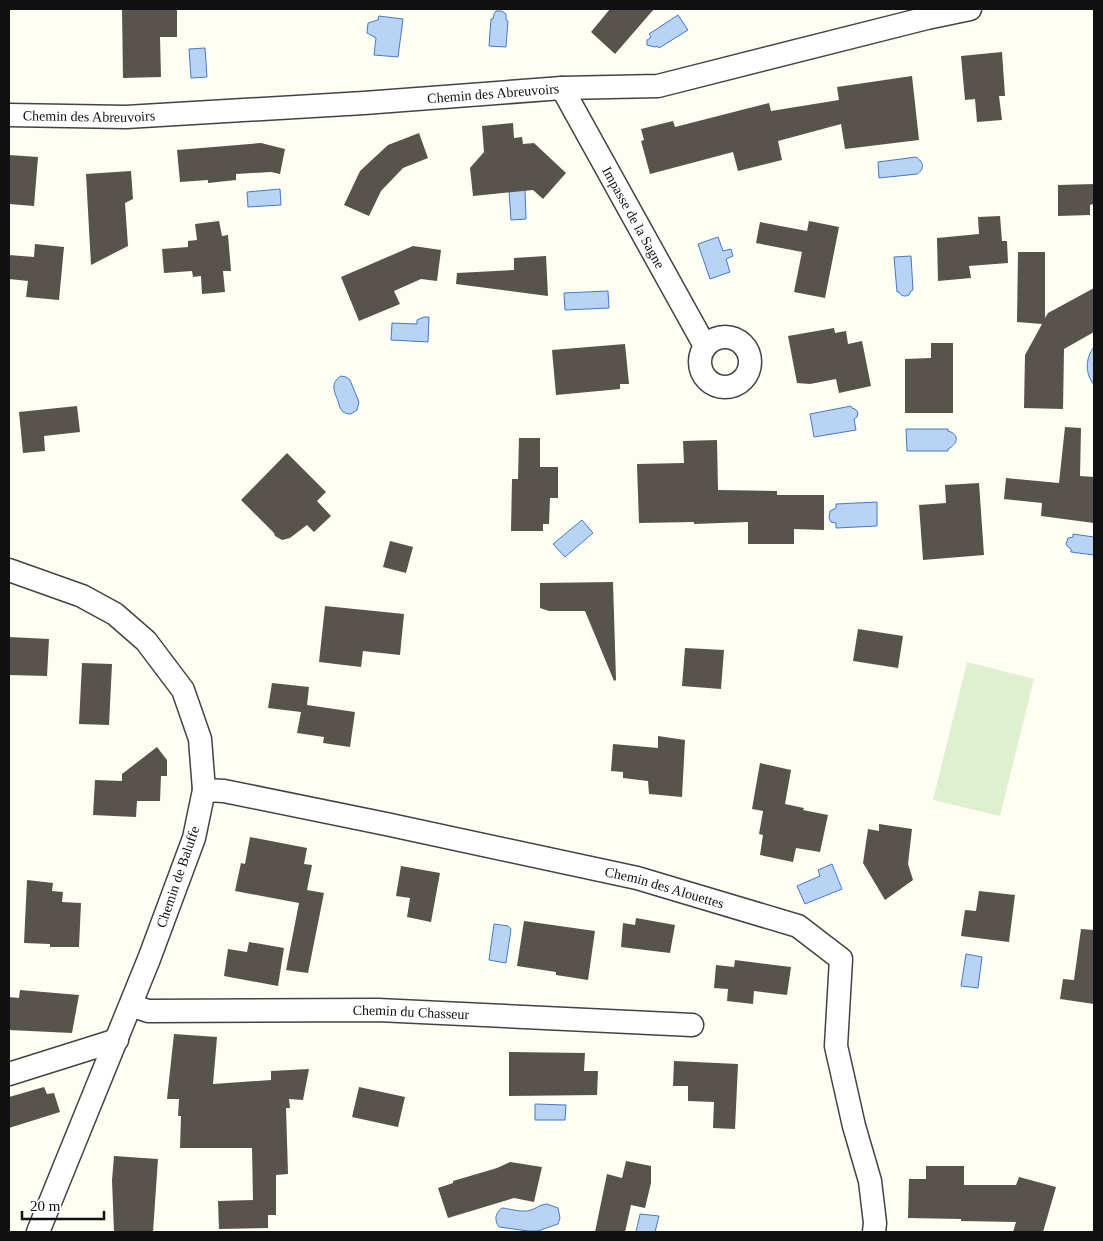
<svg xmlns="http://www.w3.org/2000/svg" width="1103" height="1241" viewBox="0 0 1103 1241" font-family="'Times New Roman',serif">
  <style>
    .pitch { fill: #def0ce }
    .water { fill: #b9d3f4; stroke: #437ac8 }
    .building { fill: #58534c }
    .lines { fill: none; stroke-linecap: round; stroke-linejoin: round }
    .street-casing { stroke: #434343; stroke-width: 25 }
    .street { stroke: #fff; stroke-width: 22 }
    .labels { text-anchor: middle; dominant-baseline: central; stroke-width: 5; stroke-linejoin: round; paint-order: stroke }
    .street-label { font-size: 14px; fill: #101010; stroke: #fff }
  </style>
  <rect width="100%" height="100%" fill="#fefef3"/>
  <!-- pitch -->
  <path class="pitch" d="M967,662l67,17 -34,137 -67,-16z"/>
  <!-- water -->
  <path class="water" d="M496,11h6l4,3v6l2,1 -2,26 -17,-1 2,-27h2l1,-5z
    M678,15l10,15 -29,18 -2,-2 -2,1 -8,-2v-5l4,-3 -2,-3z
    M379,16l24,3 -5,38 -24,-2 2,-17 -9,-5 1,-10 10,-3z
    M205,48l2,29 -16,1 -2,-29z
    M916,157c8,5 9,12 1,17l-38,4 -1,-16z
    M280,189l1,16 -33,2 -1,-15z
    M525,190l1,29 -15,1 -2,-29z
    M718,237l5,14 8,-2 2,7 -7,3 4,13 -20,7 -12,-35z
    M911,256l2,34 -2,1 -2,4c-4,2 -8,1 -10,-3h-2l-3,-35z
    M608,291l1,17 -44,2 -1,-17z
    M424,317h5l-1,25 -37,-2 1,-17 25,1v-4z
    M1094,347v38c-9,-12 -9,-26 0,-38z
    M341,376l5,1 4,3 9,22 -2,8 -6,4c-3,0 -6,-1 -8,-2 -3,-3 -4,-7 -5,-11 -4,-10 -8,-18 3,-25z
    M851,406l1,2 3,1 3,3 -1,5 -3,2 2,11 -42,7 -4,-23z
    M906,429h42v2c12,3 10,13 0,18v2h-41z
    M877,502v24l-41,2v-5l-5,-1 -2,-4 1,-7 6,-3v-4z
    M582,520l11,13 -28,24 -12,-13z
    M1073,534l21,3v18l-23,-3v-3l-3,-2 -2,-3 2,-6 5,-1z
    M832,864l10,25 -37,15 -8,-18 23,-10 -2,-6z
    M494,924l14,2 3,3 -5,34 -17,-3z
    M966,954l16,3 -4,31 -17,-2z
    M535,1104l31,1 -1,15h-30z
    M547,1204l11,4 2,10 -2,6 -20,7h-10l-29,-4c-5,-7 -4,-14 3,-19 9,1 21,5 29,2 6,-2 8,-5 16,-6z
    M640,1214l19,2 -4,16h-19z"/>
  <!-- building -->
  <path class="building" d="M122,9h55v28h-17l1,40 -38,1z
    M610,9h44l-39,45 -24,-22z
    M1002,52l3,44h-6l3,24 -25,2 -2,-23 -10,1 -4,-44z
    M912,76l7,64 -74,9 -4,-25 -63,17 4,19 -44,11 -5,-19 -83,22 -9,-33 3,-1 -3,-11 32,-8 2,6 94,-24 2,8 68,-11 -2,-13z
    M513,123l1,15 8,-1 1,7 11,-1 32,30 -23,26 -10,-9 -60,6 -3,-28 14,-16 -2,-26z
    M419,133l9,25 -25,10 -22,23 -12,25 -25,-11 16,-34 28,-26z
    M261,143l24,6 -5,25 -9,-2 -35,2v6l-28,3v-3l-28,2 -3,-32z
    M9,155l29,2 -4,49 -25,-2z
    M131,171l2,28 -8,4 3,43 -37,19 -5,-91z
    M1094,184v20l-4,1v10l-32,1v-31z
    M1000,216l2,25h5l1,22 -39,3 2,12 -33,3 -1,-43 42,-4 -1,-17z
    M219,221l3,15 6,-1 3,36h-8l2,21 -23,2 -1,-18 -8,1 -1,-6 -28,2 -2,-24 26,-2v-6l9,-1 -2,-16z
    M809,221l30,6 -14,71 -31,-6 8,-40 -46,-9 4,-21 47,9z
    M35,244l29,3 -5,53 -33,-3 2,-16 -19,-2v-24l25,2z
    M413,246l28,4 -4,31 -16,-2 -27,12 6,13 -41,17 -18,-44z
    M1018,252h27v66l3,-5 46,-25v44l-30,17 -1,60 -39,-1 1,-53 17,-31 -25,-2z
    M546,256l2,40 -92,-12 1,-11 57,-3v-12z
    M834,328l1,5 11,-2 2,13 14,-3 9,45 -32,7 -3,-14 -26,5 -13,-1 -9,-47z
    M931,343h22v70h-48v-54l26,-1z
    M625,344l4,40h-9v5l-64,6 -4,-45z
    M77,406l3,26 -36,4 1,15 -22,2 -4,-41z
    M1065,427l16,1 -1,48 14,1v46l-53,-7 1,-13 -38,-4 2,-21 53,5z
    M519,438h21v29h18v31h-8l-1,26h-6v7h-32l1,-52h6z
    M717,440l1,50 59,1v4h47v35l-30,-1v15h-46v-22l-54,2v-2l-55,1 -2,-59 47,-1 -1,-22z
    M287,453l39,39 -9,9 14,15 -17,16 -7,-7 -17,13 -8,2 -7,-4 -1,-3 -33,-33z
    M979,483l5,72 -61,5 -4,-55 27,-2 -1,-18z
    M390,541l23,6 -7,26 -23,-6z
    M613,582l3,98 -2,1 -29,-70h-36l-9,-3v-25z
    M325,606l79,8 -4,41 -37,-4 -2,16 -42,-5z
    M858,629l45,7 -5,32 -45,-7z
    M9,637l40,2 -2,37 -38,-1z
    M685,648l39,2 -3,39 -39,-3z
    M82,663l30,1 -3,61 -30,-1z
    M272,683l37,4 -2,18 48,7 -5,35 -27,-4 1,-6 -27,-4 4,-21 -33,-4z
    M658,736l27,4 -3,57 -33,-3 -1,-13 -25,-3v-6l-12,-1 2,-27 45,4z
    M157,747l10,13v16h-6l-1,25h-23l-1,16 -43,-2 2,-35 27,1v-7z
    M760,763l31,7 -6,34 19,4 -1,2 25,5 -8,37 -24,-4 -3,14 -33,-7 3,-20 -4,-1 4,-23 -11,-2z
    M879,824l33,5 -4,35 5,16 -28,20 -22,-37 5,-34 11,2z
    M250,837l57,11 -3,16 8,1 -5,25 17,3 -16,80 -22,-3 13,-67 -64,-12 6,-28 4,1z
    M401,866l39,7 -9,49 -24,-5 3,-19 -14,-2z
    M27,880l26,3 -1,8 11,1 -1,10 19,1 -2,44h-29v-3l-26,-1z
    M979,891l36,4 -6,47 -48,-6 4,-26 11,1z
    M636,918l39,7 -5,28 -49,-6 2,-24 12,2z
    M524,921l71,10 -7,49 -32,-5v-3l-39,-6z
    M1081,929l13,1v74l-34,-5 3,-20 11,1z
    M249,942l35,6 -6,38 -54,-10 4,-27 19,3z
    M735,960l56,7 -4,28 -33,-4 -1,13 -26,-3 1,-12 -14,-1 2,-23 18,2z
    M20,990l59,5 -7,38 -63,-3v-33l10,1z
    M174,1034l43,3 -4,47 58,-4v-9l38,-2 -6,31 -14,-1 1,9h-4l2,66 -12,1v40h-8v13l-49,1 -1,-28 35,-1 -1,-52h-72l1,-32h-3l1,-17h-12z
    M509,1052l76,1 -1,18h14l-1,24 -88,1z
    M674,1061l64,3 -3,65 -22,-1 1,-26 -26,-1v-15h-15z
    M44,1087l3,7 7,-1 6,19 -51,16v-31z
    M359,1087l46,10 -7,30 -46,-10z
    M114,1156l44,3 -5,73h-39l-2,-52z
    M626,1161l25,5v17l-6,25 -14,-3 -6,27h-30l12,-58 15,4z
    M510,1162l32,5 -8,35 -20,-4 -66,20 -10,-30 15,-5v-2l44,-13z
    M926,1166h38v19h52l3,-8 37,10 -13,45h-30l3,-10 -55,-1v-2l-53,-1 1,-39h17z"/>
  <g class="lines">
    <defs>
      <g id="street">
        <path id="s1" d="M562,88l143,258"/>
        <path id="s2" d="M9,115l117,2 238,-14 198,-15 96,-2 269,-68 43,-9"/>
        <circle cx="725" cy="362" r="25"/>
        <path d="M9,570l73,26 33,18 31,27 37,49 17,49 4,51 -10,48 -45,121 -111,273"/>
        <path id="s3" d="M204,790l20,1 162,33 251,54 161,48 43,33 -5,87 18,80 16,55 5,42 -1,9"/>
        <path id="s4" d="M131,1005l17,6 230,-1 314,15"/>
        <path d="M9,1074l108,-34"/>
      </g>
    </defs>
    <!-- street casing -->
    <use href="#street" class="street-casing"/>
    <!-- street -->
    <use href="#street" class="street"/>
  </g>
  <g class="labels">
    <!-- street labels -->
    <g class="street-label">
      <text stroke="none"><textPath href="#s2" startOffset="485">Chemin des Abreuvoirs</textPath></text>
      <text stroke="none"><textPath href="#s2" startOffset="80">Chemin des Abreuvoirs</textPath></text>
      <text stroke="none"><textPath href="#s1" startOffset="148">Impasse de la Sagne</textPath></text>
      <text transform="translate(178 877) rotate(-71)">Chemin de Baluffe</text>
      <text stroke="none"><textPath href="#s3" startOffset="471">Chemin des Alouettes</textPath></text>
      <text stroke="none"><textPath href="#s4" startOffset="281">Chemin du Chasseur</textPath></text>
    </g>
  </g>
  <!-- border -->
  <rect width="1103" height="1241" fill="none" stroke="#101010" stroke-width="20"/>
  <!-- scale -->
  <path d="M22 1211v8h82v-8" fill="none" stroke="#101010" stroke-width="2.5"/>
  <text x="30" y="1211" font-size="15" fill="#101010" stroke="#ffffff" stroke-width="4" paint-order="stroke">20 m</text>
</svg>
